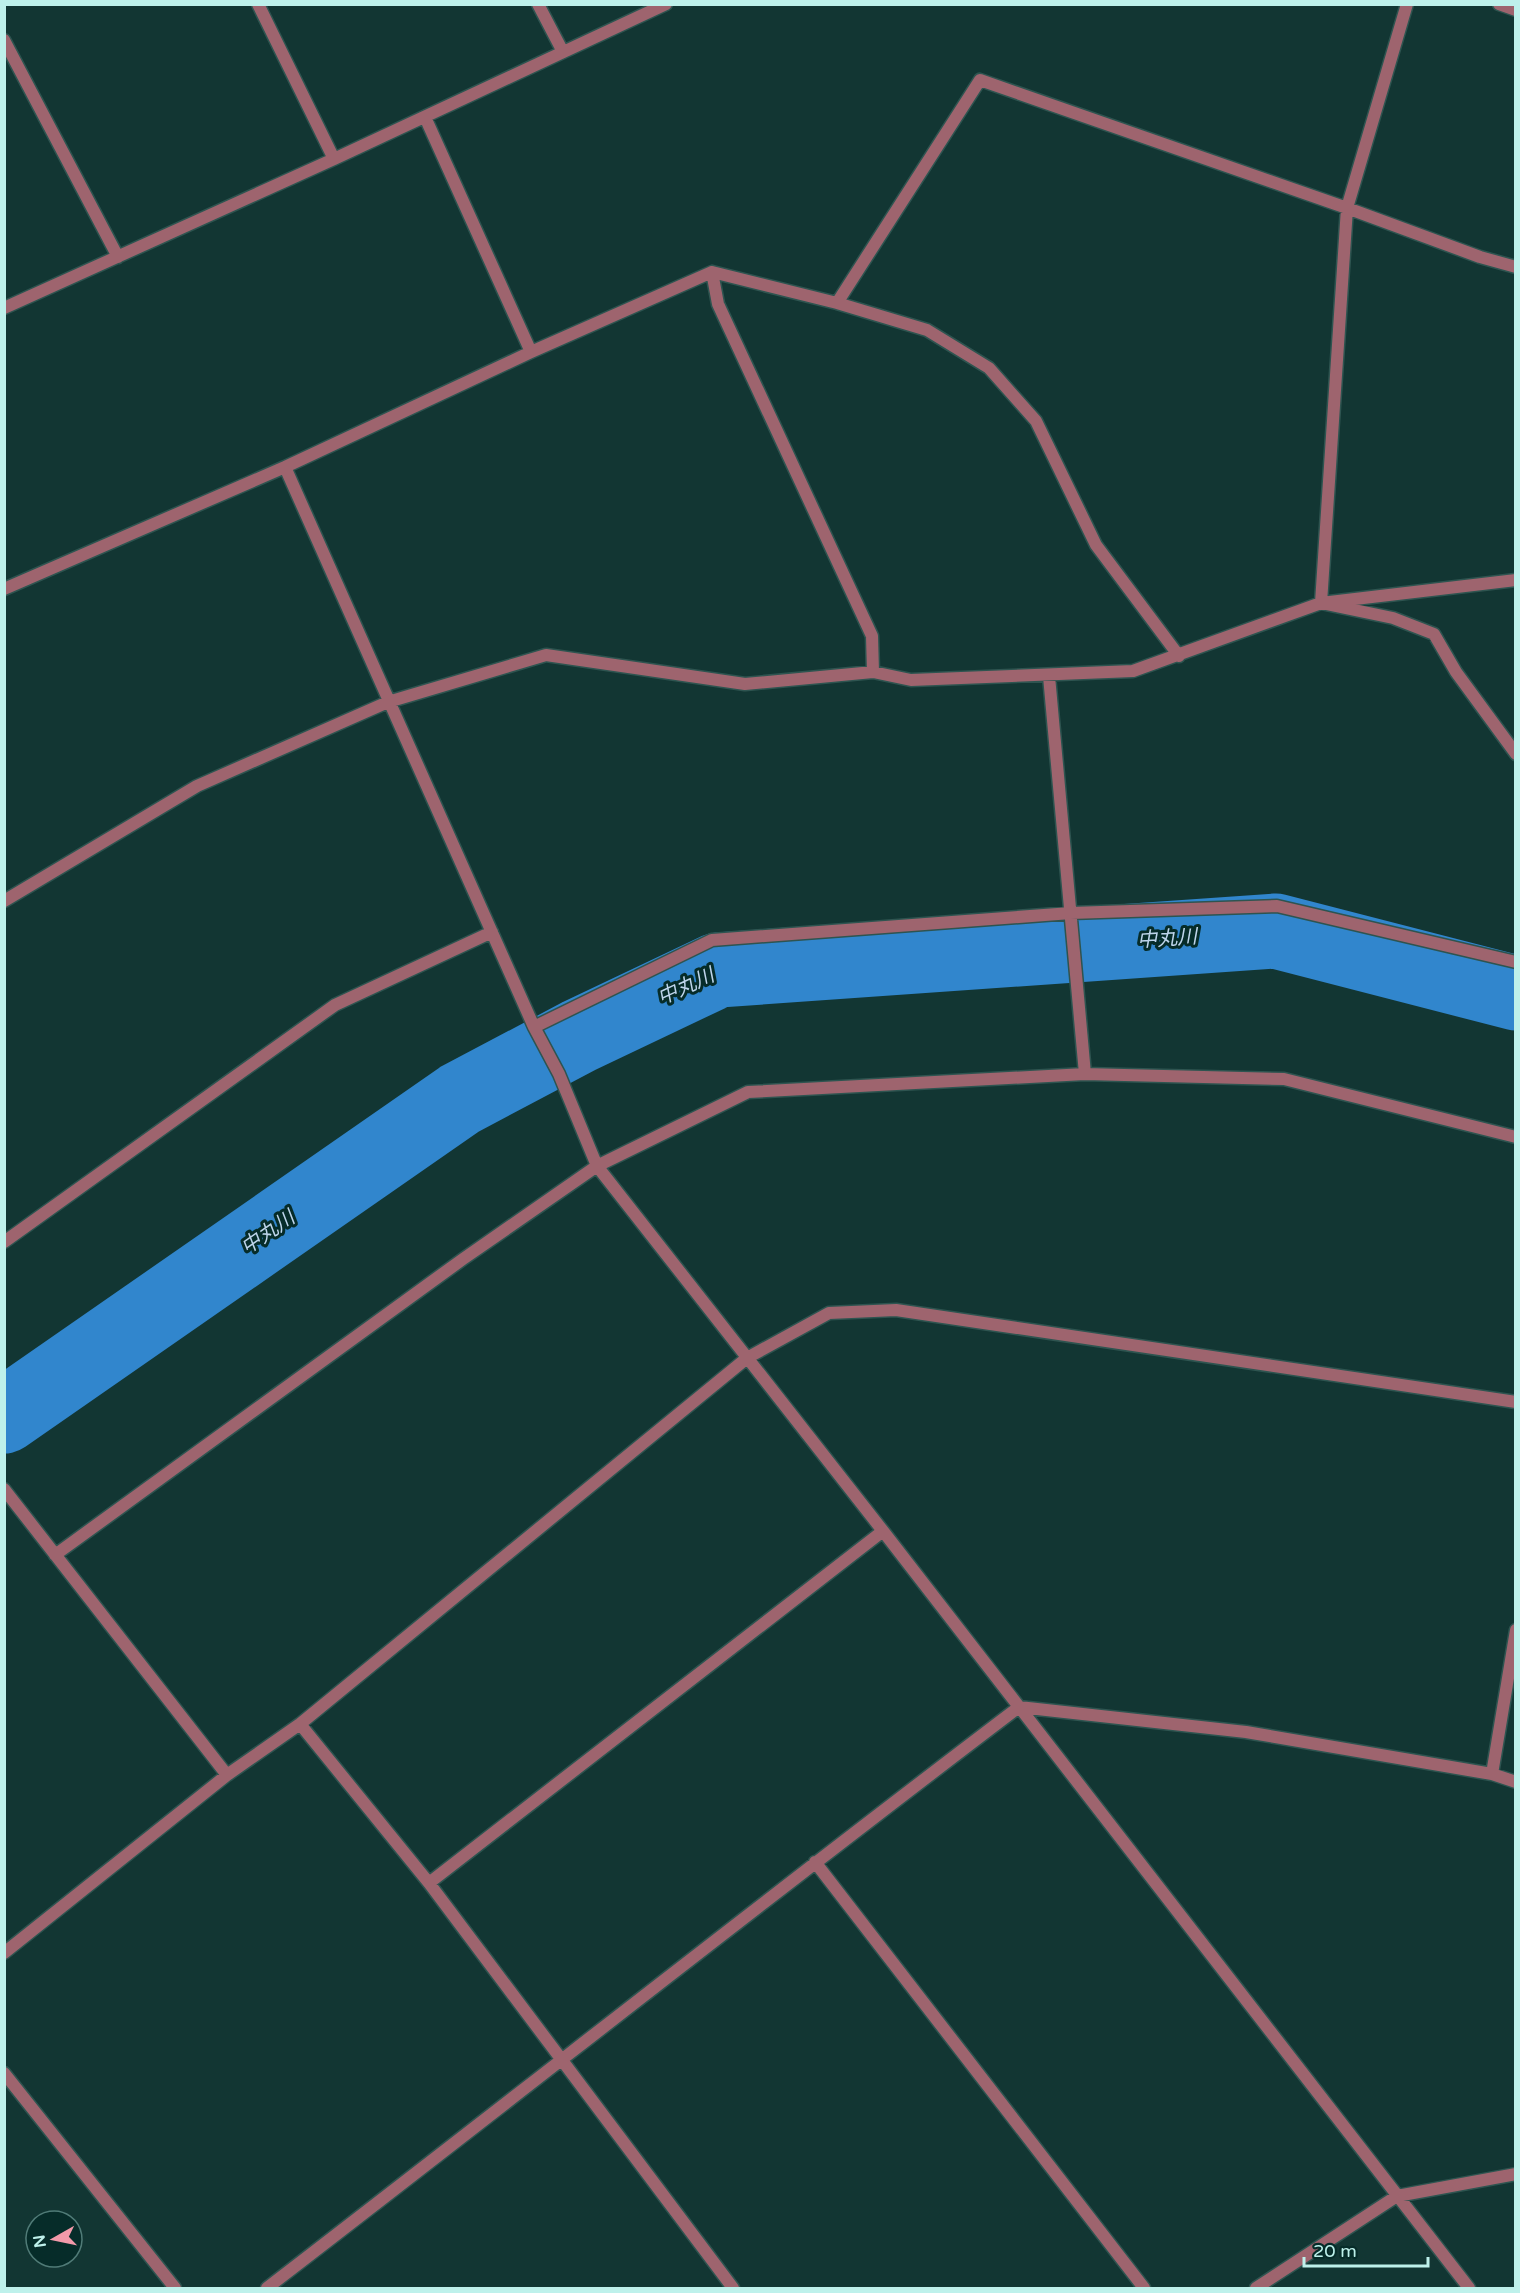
<svg xmlns="http://www.w3.org/2000/svg" width="1520" height="2293" viewBox="0 0 1520 2293" font-family="'Varela Round','Noto Sans JP',sans-serif">
  <style>
    .lines { fill: none; stroke-linecap: round; stroke-linejoin: round }
    .river { stroke: #3186cd; stroke-width: 75 }
    .minor-casing { stroke: #2e5450; stroke-width: 15 }
    .tertiary-casing { stroke: #2e5450; stroke-width: 15 }
    .minor { stroke: #9e646e; stroke-width: 12 }
    .tertiary { stroke: #9e646e; stroke-width: 12 }
    .labels { text-anchor: middle; dominant-baseline: central; stroke-width: 6; stroke-linejoin: round; paint-order: stroke }
    .water-label { font-size: 20px; font-style: italic; fill: #bed5eb; stroke: #062c29 }
  </style>
  <rect width="100%" height="100%" fill="#123633"/>
  <g class="lines">
    <!-- river -->
    <path class="river" d="M4,1416l456,-317 119,-63 139,-66 558,-39 240,62"/>
    <defs>
      <path id="minor" d="M258,4l76,155
        M538,4l25,48
        M1407,4l-60,204 -26,395 195,-23
        M1499,4l17,6
        M4,40l114,217
        M425,117l106,235
        M712,272l6,32 154,332 1,36
        M837,303l143,-223 367,128 133,49 36,10
        M4,308l330,-149 332,-155
        M285,467l249,560 25,47 38,92 286,365 586,757
        M4,589l281,-122 246,-115 181,-80 125,31 90,27 62,38 47,53 60,124 83,111
        M1049,676l36,398
        M4,901l193,-115 191,-84 158,-47 199,29 128,-12 38,8 222,-9 188,-68 72,15 41,16 22,38 60,82
        M534,1027l178,-87 359,-27 206,-7 239,56
        M4,1242l331,-237 157,-73
        M4,1489l223,286
        M55,1555l408,-296 134,-93 151,-74 337,-18 199,5 232,58
        M300,1724l129,159 304,405
        M1492,1774l24,-144
        M815,1862l329,426
        M429,1883l454,-352
        M4,1953l223,-178 73,-51 447,-366 82,-45 67,-3 620,92
        M267,2288c251,-193 500,-390 752,-581l227,25 246,42 24,8
        M1256,2288l141,-92 119,-22"/>
      <path id="tertiary" d="M4,2073l171,215"/>
    </defs>
    <!-- minor casing -->
    <use href="#minor" class="minor-casing"/>
    <!-- tertiary casing -->
    <use href="#tertiary" class="tertiary-casing"/>
    <!-- minor -->
    <use href="#minor" class="minor"/>
    <!-- tertiary -->
    <use href="#tertiary" class="tertiary"/>
  </g>
  <g class="labels">
    <!-- water labels -->
    <g class="water-label">
      <text transform="translate(1167 939) rotate(-4)">中丸川</text>
      <text transform="translate(686 987) rotate(-25)">中丸川</text>
      <text transform="translate(268 1233) rotate(-35)">中丸川</text>
    </g>
  </g>
  <!-- border -->
  <rect width="1520" height="2293" fill="none" stroke="#bef1eb" stroke-width="12"/>
  <!-- north arrow -->
  <g transform="translate(54 2239) rotate(261)"><circle r="28" fill="#062c29" stroke="#507b77" stroke-width="1.5"/>
  <path d="M0-4.5L10 22L0 15L-10 22Z" fill="#f39aaa"/>
  <text y="-9" font-size="16" font-weight="bold" text-anchor="middle" fill="#bef1eb">N</text>
  </g>
  <!-- scale -->
  <path d="M1304 2257v9h124v-9" fill="none" stroke="#bef1eb" stroke-width="3"/>
  <text x="1313" y="2257" font-size="18" fill="#bef1eb" stroke="#062c29" stroke-width="4.5" paint-order="stroke">20 m</text>
</svg>
